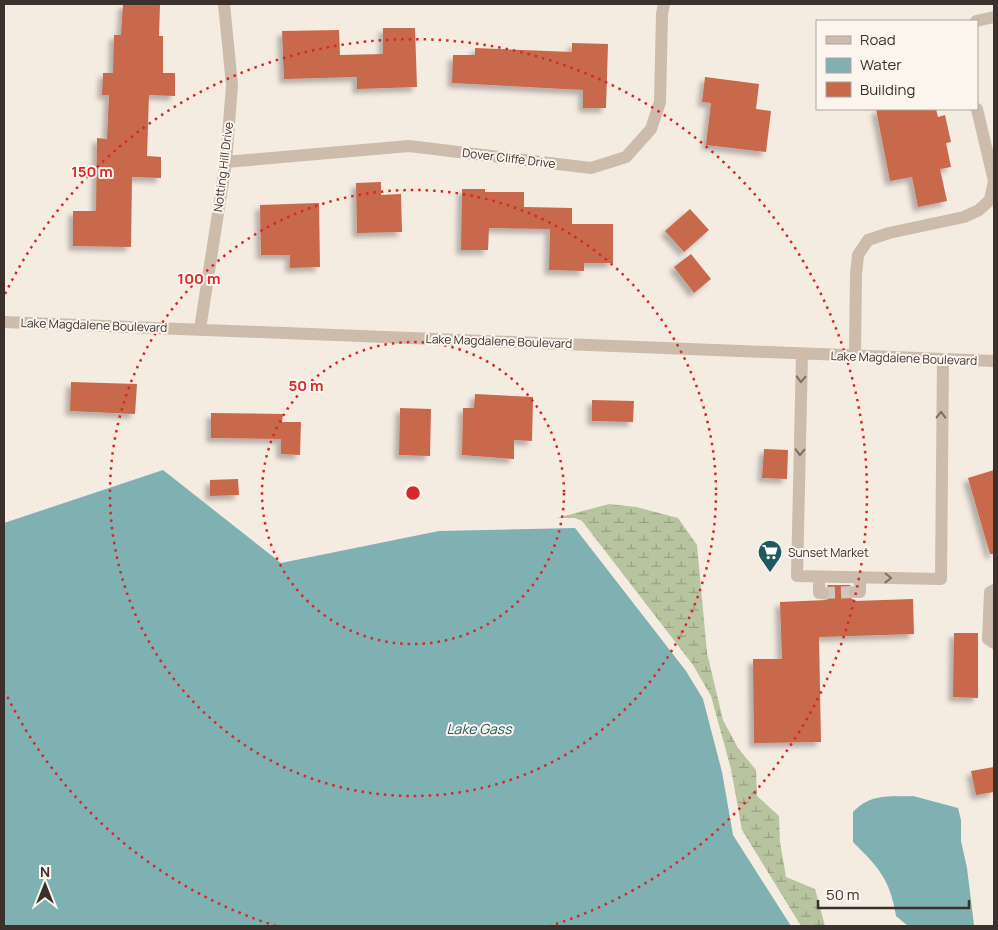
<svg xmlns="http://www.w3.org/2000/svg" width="998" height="930" viewBox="0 0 998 930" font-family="Manrope,sans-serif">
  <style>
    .wetland { fill: url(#wetland-marsh) }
    .water { fill: #7fb0b2 }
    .building { fill: #c8694b; filter: url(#shadow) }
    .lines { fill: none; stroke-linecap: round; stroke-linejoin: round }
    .minor-tunnel { stroke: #cfc6bd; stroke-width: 12; stroke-dasharray: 12 6; stroke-linecap: butt }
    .minor { stroke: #cdbbac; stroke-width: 12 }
    .oneway { stroke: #7d6f65 }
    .ring { fill: none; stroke: #d62828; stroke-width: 2.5; stroke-dasharray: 2.5 5 }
    .labels { text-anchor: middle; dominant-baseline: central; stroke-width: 4; stroke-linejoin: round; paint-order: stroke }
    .street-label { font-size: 12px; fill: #3b302b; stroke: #fbf5ee }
    .poi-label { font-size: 12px; fill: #3b302b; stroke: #fbf5ee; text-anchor: start }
    .water-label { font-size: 14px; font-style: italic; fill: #1f5a5e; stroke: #fbf5ee }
    .centre { fill: #d62828; stroke: #fbf5ee; stroke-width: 2.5 }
    .ring-label { font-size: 15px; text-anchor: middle; font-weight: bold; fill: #d62828; stroke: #fbf5ee; stroke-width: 4; stroke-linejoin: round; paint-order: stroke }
  </style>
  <defs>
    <pattern id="wetland-marsh" width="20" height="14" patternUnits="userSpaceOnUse" patternTransform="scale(1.25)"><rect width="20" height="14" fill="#b8c4a0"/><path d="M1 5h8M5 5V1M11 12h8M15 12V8" fill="none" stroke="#97a083"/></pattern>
    <filter id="shadow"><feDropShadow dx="-4.5" dy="4.5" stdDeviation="2.5" flood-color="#0004"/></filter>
  </defs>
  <rect width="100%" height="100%" fill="#f4ebe1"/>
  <!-- wetland -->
  <path class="wetland" d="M609,504l27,3 42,11 19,27 10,108 16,67 15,28 18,22 1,26 22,20 1,26 6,35 29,12 10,37h-24l-59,-96 -11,-61 -20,-73 -18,-31 -111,-144 -7,-3h-18z"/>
  <!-- water -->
  <path class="water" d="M163,470l118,93 158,-32 136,-3 111,143 17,28 19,73 11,63 58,91h-787v-403z
    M913,796l45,12 3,12v21l6,27 7,57 -66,1 -12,-10c-6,-37 -17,-48 -43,-74v-30c18,-19 36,-15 60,-16z"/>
  <!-- building -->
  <path class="building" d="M123,4h37l-1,32h4v37h12v23l-26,-1 -2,61 14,1v21l-29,-1 -1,70 -58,-1v-35h23l1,-73 10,1 2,-44h-7l1,-22h10l1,-38h7z
    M383,28h32l2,59 -60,2v-12l-73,2 -2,-48 57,-1 1,25 43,-1z
    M572,43l36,1 -2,64h-23v-18l-131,-7 1,-28h22v-7l97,4z
    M705,77l54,7 -3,25 15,2 -5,41 -60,-7 5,-42 -9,-1z
    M876,109h60l2,8 7,-2 6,27 -5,1 5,24 -11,2 7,32 -29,6 -6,-30 -22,4z
    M381,182v13l20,-1 1,38 -45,1 -1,-50z
    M462,189h23v3h39v15l48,1v16h41v39h-29v8l-35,-1 1,-41 -61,-1 -1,22h-27z
    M319,203l1,64 -30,1v-13h-29l-1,-50z
    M690,209l19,21 -25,22 -19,-21z
    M691,254l20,25 -17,14 -20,-26z
    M71,382l66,2 -2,30 -65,-3z
    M475,394l58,3 -1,44 -18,-1v19l-52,-4 1,-47h11z
    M592,400l42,1 -1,21 -41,-1z
    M400,408l31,1 -1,47 -31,-1z
    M211,413l72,1 -1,8h19l-1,33 -19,-1v-15l-70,-1z
    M764,449l24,1 -1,29 -25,-1z
    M994,470v84h-4l-22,-76z
    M238,479l1,16 -29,1v-16z
    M827,585h24l-3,3v8l7,5 58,-2 1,35 -95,3 2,105 -67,1 -1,-84h29l-2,-57 47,-2 4,-7z
    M954,633h24v65l-25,-1z
    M994,767v25l-18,3 -5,-24z"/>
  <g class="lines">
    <!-- minor-tunnel -->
    <path class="minor-tunnel" d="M823,593l32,-1"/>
    <!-- minor -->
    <path class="minor" d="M976,21l18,-4
      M226,162l183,-16 182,22 35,-11 25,-28 9,-27 2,-88 2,-10
      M4,322l990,39
      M200,329l26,-167 6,-77 -8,-81
      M802,354l-5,222 144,3 2,-220
      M855,355l1,-81 2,-19 10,-15 21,-7 75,-16 15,-7 11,-10 4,-19 -17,-72
      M819,577v16h4
      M994,590l-4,2 -2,47 6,4
      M855,592h5v-14"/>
  </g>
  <!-- one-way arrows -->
  <defs><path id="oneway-chevron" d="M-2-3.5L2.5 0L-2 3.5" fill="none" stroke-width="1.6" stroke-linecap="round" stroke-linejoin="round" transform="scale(1.25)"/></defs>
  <g class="oneway">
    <use href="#oneway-chevron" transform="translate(801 379) rotate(92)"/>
    <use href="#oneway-chevron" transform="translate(941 415) rotate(-89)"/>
    <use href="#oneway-chevron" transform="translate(800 452) rotate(91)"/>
    <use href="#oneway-chevron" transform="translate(888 578) rotate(1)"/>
  </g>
  <!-- distance rings -->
  <g class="ring">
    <circle cx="413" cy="493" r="151"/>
    <circle cx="413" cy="493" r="303"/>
    <path d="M276 926A454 454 0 0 1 5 692M5 294A454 454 0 1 1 550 926"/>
  </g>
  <!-- icons -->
  <defs>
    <symbol id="supermarket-pin" viewBox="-11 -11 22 30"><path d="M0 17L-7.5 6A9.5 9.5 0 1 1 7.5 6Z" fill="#1f5a5e" stroke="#fbf5ee"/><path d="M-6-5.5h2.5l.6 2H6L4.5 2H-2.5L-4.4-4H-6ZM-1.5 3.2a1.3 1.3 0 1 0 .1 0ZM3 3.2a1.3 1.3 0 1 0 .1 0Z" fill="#fff"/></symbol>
  </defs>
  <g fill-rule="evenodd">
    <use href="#supermarket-pin" x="756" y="538" width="28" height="38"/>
  </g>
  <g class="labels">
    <!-- street labels -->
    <g class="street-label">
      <text transform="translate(509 158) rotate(7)">Dover Cliffe Drive</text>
      <text transform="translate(223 167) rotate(-83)">Notting Hill Drive</text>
      <text transform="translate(94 325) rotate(2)">Lake Magdalene Boulevard</text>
      <text transform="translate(499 341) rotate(2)">Lake Magdalene Boulevard</text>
      <text transform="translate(904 358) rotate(2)">Lake Magdalene Boulevard</text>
    </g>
    <!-- poi labels -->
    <g class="poi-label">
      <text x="788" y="552">Sunset Market</text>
    </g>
    <!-- water labels -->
    <g class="water-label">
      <text x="479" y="728">Lake Gass</text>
    </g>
  </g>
  <circle cx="413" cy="493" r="8" class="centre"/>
  <g class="ring-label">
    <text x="92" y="177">150 m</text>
    <text x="199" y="284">100 m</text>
    <text x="306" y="391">50 m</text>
  </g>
  <!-- border -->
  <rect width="998" height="930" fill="none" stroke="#3b302b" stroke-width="10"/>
  <!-- legend -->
  <rect x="816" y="20" width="162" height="90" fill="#fbf5ee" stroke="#aea6a0"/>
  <rect x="826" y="36" width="25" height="8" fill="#cdbbac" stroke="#aea6a0"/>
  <text x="860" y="45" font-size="15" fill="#3b302b">Road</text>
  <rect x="826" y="58" width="25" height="15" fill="#7fb0b2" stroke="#aea6a0"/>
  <text x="860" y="70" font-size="15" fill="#3b302b">Water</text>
  <rect x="826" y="82" width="25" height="15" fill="#c8694b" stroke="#aea6a0"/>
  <text x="860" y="95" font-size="15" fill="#3b302b">Building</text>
  <!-- north arrow -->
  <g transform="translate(45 885)" stroke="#fbf5ee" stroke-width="4" paint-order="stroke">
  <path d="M0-4L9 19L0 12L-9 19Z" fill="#3b302b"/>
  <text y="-8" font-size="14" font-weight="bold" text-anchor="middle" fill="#3b302b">N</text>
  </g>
  <!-- scale -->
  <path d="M818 900v8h151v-8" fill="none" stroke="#3b302b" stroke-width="2.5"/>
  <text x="826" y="900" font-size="15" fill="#3b302b" stroke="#fbf5ee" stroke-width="4" paint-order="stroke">50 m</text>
</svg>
